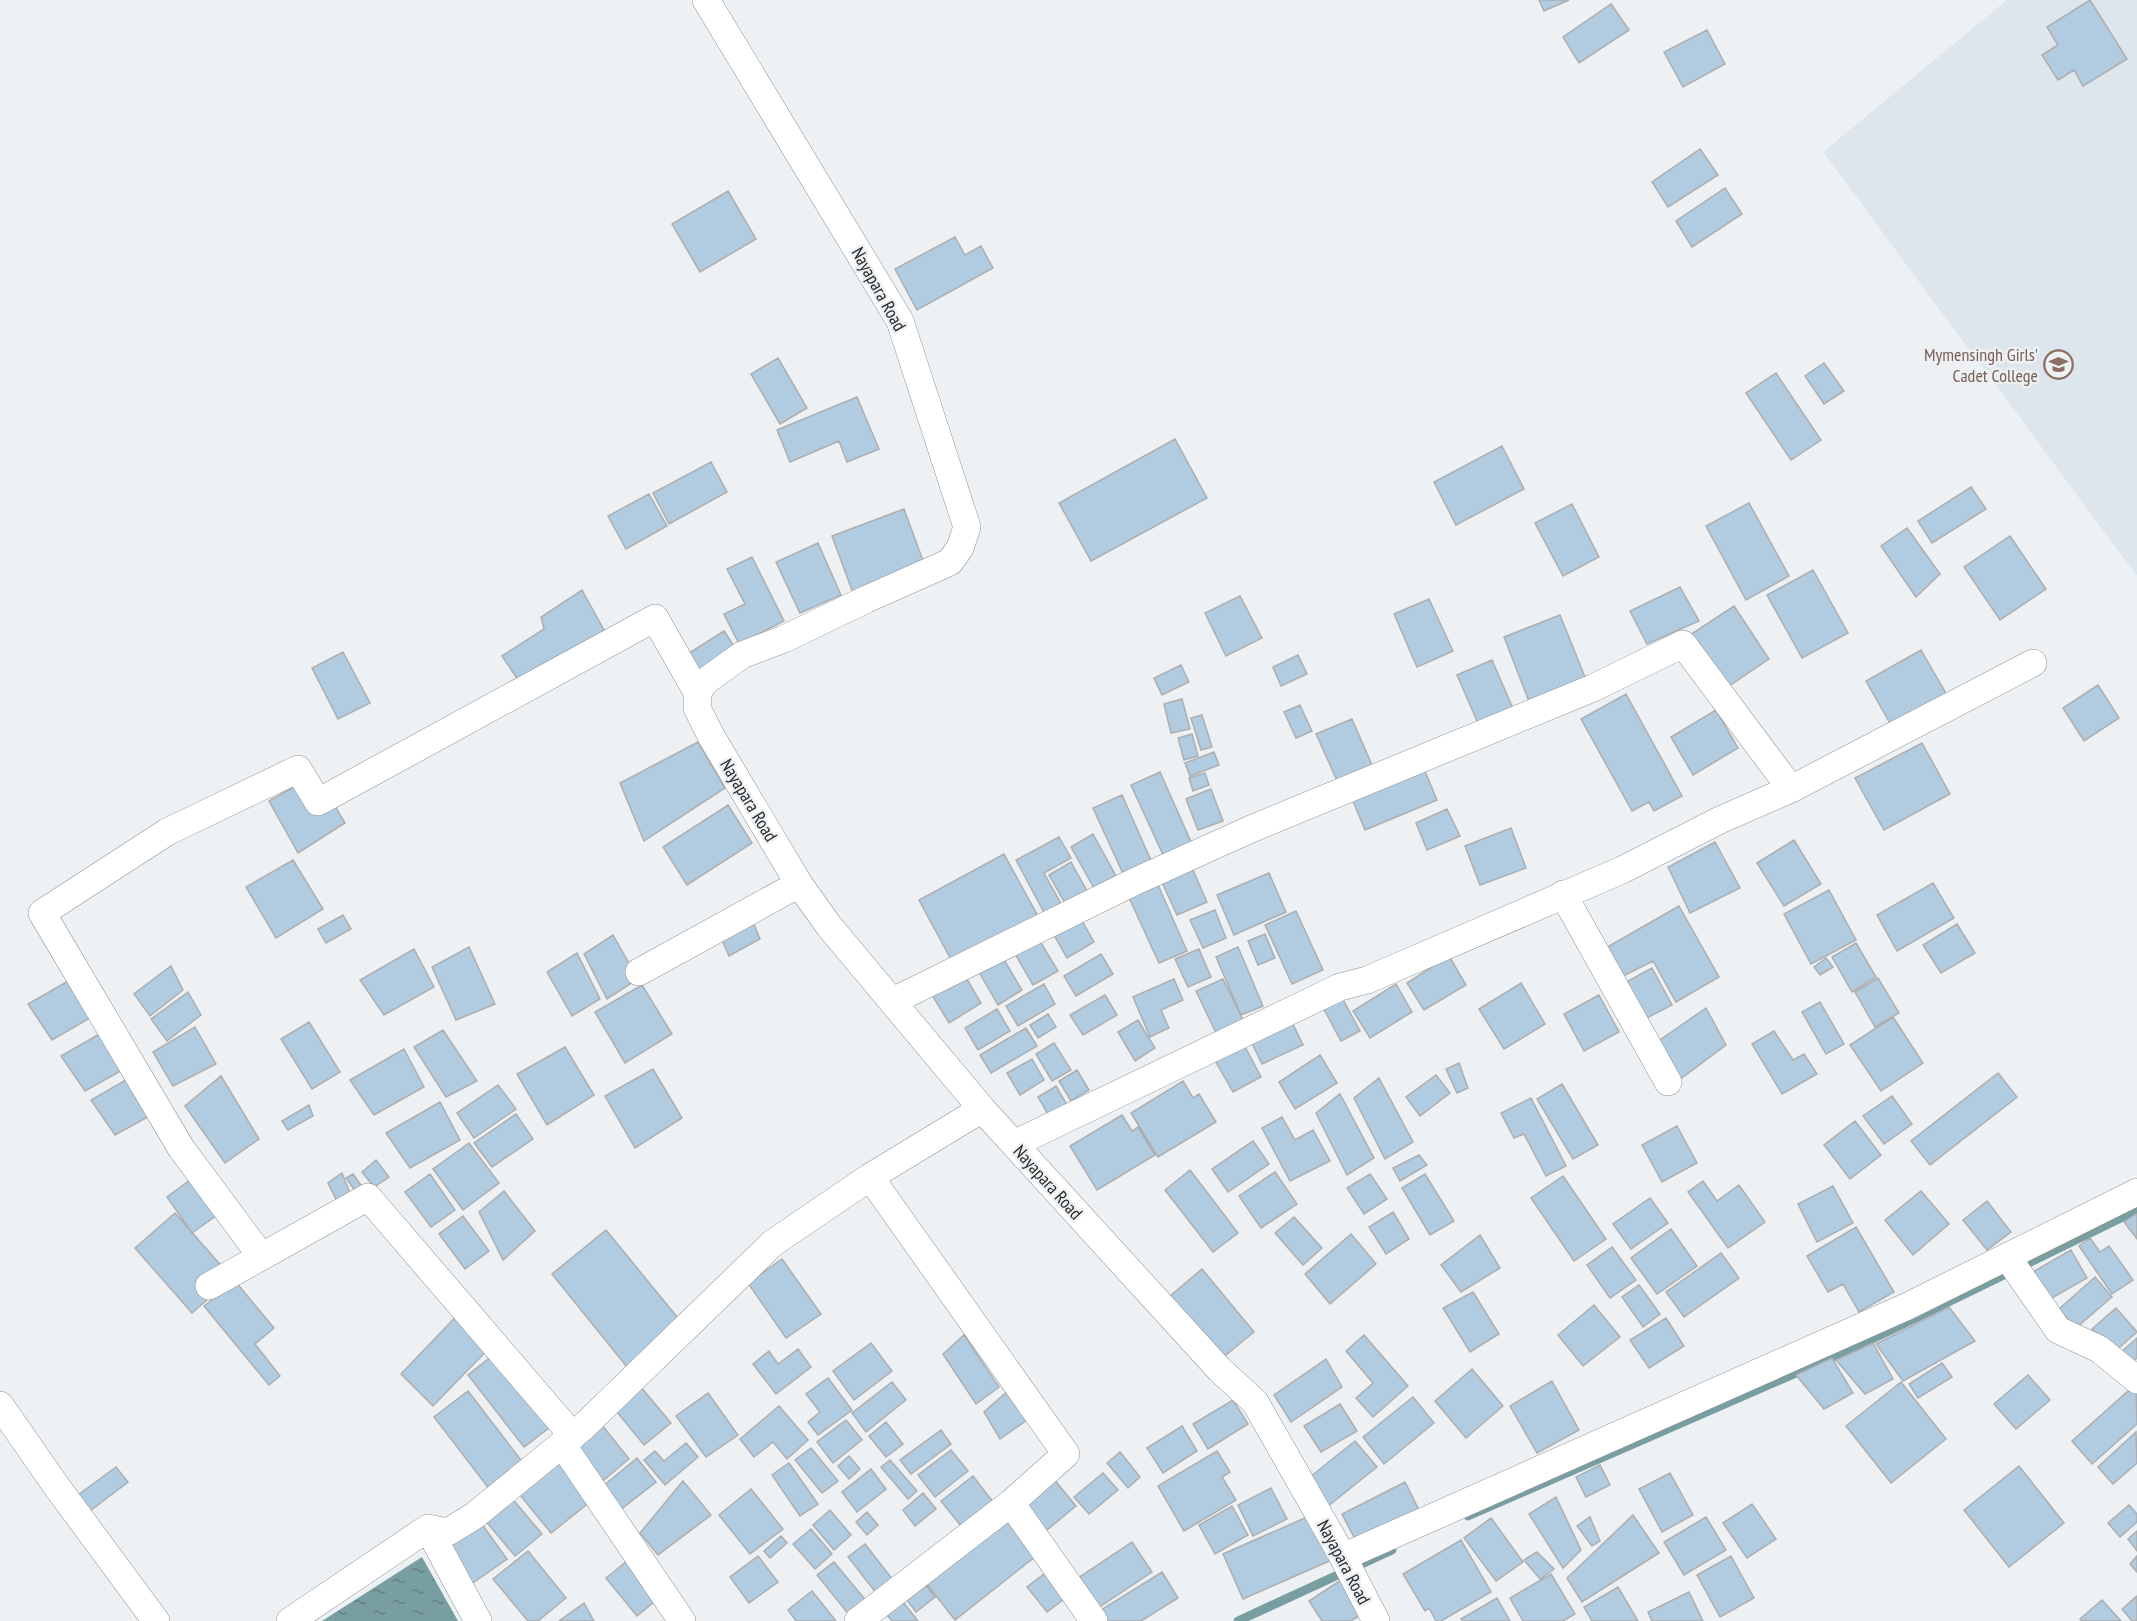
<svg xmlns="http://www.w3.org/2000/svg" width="2137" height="1621" viewBox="0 0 2137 1621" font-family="'PT Sans Narrow',sans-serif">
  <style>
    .built { fill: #dde6ed }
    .water { fill: url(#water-ripples) }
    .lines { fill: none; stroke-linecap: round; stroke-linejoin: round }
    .stream { stroke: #789ea1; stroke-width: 9 }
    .building { fill: #b1cbe1; stroke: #acaeb0; stroke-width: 1.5 }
    .street-casing { stroke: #8f9294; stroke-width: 28 }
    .street { stroke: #fff; stroke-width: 27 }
    .labels { text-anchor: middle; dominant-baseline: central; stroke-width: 5; stroke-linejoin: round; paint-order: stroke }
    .street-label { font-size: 18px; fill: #28292a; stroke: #eef1f3 }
    .education-label { font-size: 18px; fill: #785e54; stroke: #eef1f3; text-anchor: end }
  </style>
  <defs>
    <pattern id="water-ripples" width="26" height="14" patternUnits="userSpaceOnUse" patternTransform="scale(1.5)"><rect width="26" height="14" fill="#789ea1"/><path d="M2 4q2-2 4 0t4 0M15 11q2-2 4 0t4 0" fill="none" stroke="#628183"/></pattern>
  </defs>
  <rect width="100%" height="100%" fill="#eef1f3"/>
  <!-- built -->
  <path class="built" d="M2007,0h130v576l-314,-424z"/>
  <!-- water -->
  <path class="water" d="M422,1557l36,64h-136z"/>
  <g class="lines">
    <!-- stream -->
    <path class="stream" d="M1468,1516l392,-171 277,-135
      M1238,1621l154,-71"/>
  </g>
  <!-- building -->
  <path class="building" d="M1539,0h30l-25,11z
    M2090,0l37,59 -44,27 -9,-16 -16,10 -16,-25 16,-10 -11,-18z
    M1611,4l18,26 -50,33 -16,-26z
    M1707,30l18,34 -42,23 -19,-35z
    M1700,149l18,26 -50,32 -16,-25z
    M1725,188l17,26 -50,33 -16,-26z
    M728,191l28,48 -56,33 -28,-48z
    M955,237l10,18 16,-9 12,22 -76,42 -22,-41z
    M778,358l29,50 -27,16 -29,-50z
    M1824,363l20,28 -20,13 -19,-28z
    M1776,373l45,67 -30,20 -45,-67z
    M857,397l22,52 -32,13 -8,-21 -49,21 -13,-32z
    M1175,439l32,59 -116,63 -32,-58z
    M1502,446l22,43 -68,36 -22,-43z
    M711,462l16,30 -58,32 -16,-31z
    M1971,487l15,22 -54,34 -14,-22z
    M649,494l18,32 -41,23 -18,-33z
    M1749,503l40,73 -43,24 -40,-74z
    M1572,504l27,53 -36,19 -28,-53z
    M904,509l21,57 -72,27 -21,-57z
    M1907,528l33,46 -24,23 -35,-51z
    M2010,536l36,53 -46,31 -36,-53z
    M818,543l23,52 -41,18 -24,-51z
    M752,557l32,64 -45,23 -15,-30 21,-10 -18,-35z
    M1813,570l35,63 -46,25 -35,-63z
    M1680,587l19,34 -52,23 -17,-33z
    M582,590l28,51 -84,51 -24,-36 42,-27 -3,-12z
    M1240,596l22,42 -36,18 -21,-43z
    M1429,599l24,52 -36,16 -23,-53z
    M1734,606l35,53 -43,29 -36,-53z
    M1560,615l27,67 -57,22 -26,-67z
    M724,631l14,21 -37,25 -15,-22z
    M1921,650l30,52 -56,30 -29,-51z
    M343,652l27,51 -32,16 -26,-51z
    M1298,655l9,19 -26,12 -8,-19z
    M1492,660l23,53 -35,15 -23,-53z
    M1181,665l8,17 -27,13 -8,-17z
    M2098,685l21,33 -35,23 -21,-33z
    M1626,694l56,102 -28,15 -5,-9 -17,9 -51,-92z
    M1182,699l8,30 -19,4 -7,-29z
    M1300,705l12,26 -16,7 -12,-26z
    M1716,710l22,38 -45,27 -22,-38z
    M1202,715l10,32 -11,3 -10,-32z
    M1352,719l23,53 -35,15 -24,-53z
    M1192,734l6,22 -14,4 -6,-22z
    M698,742l27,46 -81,53 -24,-58z
    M1922,743l28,51 -66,36 -29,-52z
    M1214,752l5,13 -29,11 -5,-13z
    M1422,764l15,36 -72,30 -15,-36z
    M1160,772l32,72 -28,13 -33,-72z
    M1205,773l4,12 -16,6 -4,-13z
    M316,774l29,49 -47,30 -29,-52z
    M1211,789l12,32 -25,9 -12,-31z
    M1122,795l32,72 -28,13 -33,-72z
    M728,805l24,38 -65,42 -24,-38z
    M1447,809l13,27 -33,14 -11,-27z
    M1511,828l15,40 -46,17 -15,-39z
    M1093,834l23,42 -22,12 -23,-41z
    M1059,837l12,21 -27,15 20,36 -17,9 -31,-58z
    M1794,840l27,44 -37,22 -27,-43z
    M1715,842l25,46 -50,25 -22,-46z
    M1004,854l35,64 -85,47 -35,-65z
    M293,860l30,49 -47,29 -30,-51z
    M1071,862l16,29 -22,12 -16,-28z
    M1190,863l17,39 -30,13 -18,-39z
    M1269,873l17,39 -52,23 -17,-40z
    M1155,878l32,73 -28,12 -33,-72z
    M1933,883l21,35 -57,33 -20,-36z
    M1829,890l27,50 -45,24 -27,-50z
    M1679,906l40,71 -43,25 -23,-41 -34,17 -17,-28z
    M1215,910l11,28 -23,10 -13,-28z
    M1296,911l27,59 -31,14 -27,-59z
    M343,915l8,14 -25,14 -8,-14z
    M1081,919l13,23 -27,16 -13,-23z
    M753,922l7,17 -31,17 -7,-16z
    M1957,924l18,29 -34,20 -18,-28z
    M1265,934l10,24 -17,7 -10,-24z
    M613,935l25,44 -31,20 -23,-45z
    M1038,938l20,33 -25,14 -19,-33z
    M1856,943l20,34 -24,15 -20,-35z
    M469,947l26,57 -39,16 -24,-53z
    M1238,947l25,59 -22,9 -25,-58z
    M414,949l20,38 -50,28 -24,-35z
    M1199,949l12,28 -23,10 -13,-28z
    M577,953l23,46 -28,17 -25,-44z
    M1101,954l12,20 -37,22 -12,-20z
    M1449,956l17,29 -42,25 -17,-27z
    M1003,958l19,32 -24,15 -19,-33z
    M1826,958l7,9 -13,8 -6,-8z
    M171,966l12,24 -33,26 -16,-22z
    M1652,968l20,37 -35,18 -20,-36z
    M82,973l20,38 -50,29 -24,-36z
    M965,976l16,27 -32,20 -17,-28z
    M1878,978l21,35 -24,14 -20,-35z
    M1174,979l9,21 -22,10 8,18 -19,9 -17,-40z
    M1223,979l22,45 -27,13 -22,-46z
    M1521,983l24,41 -41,25 -25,-40z
    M1044,984l11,20 -37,22 -12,-20z
    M1396,984l16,28 -42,26 -17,-27z
    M642,985l30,49 -47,29 -30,-51z
    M188,992l13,23 -34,26 -16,-22z
    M1340,994l20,37 -19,10 -20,-37z
    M1105,995l12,20 -34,20 -13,-20z
    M1599,995l20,37 -35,19 -20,-37z
    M1820,1002l24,42 -18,10 -24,-42z
    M1706,1008l20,37 -51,38 -18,-41z
    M997,1009l13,22 -32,19 -13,-22z
    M1048,1014l8,13 -18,11 -8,-13z
    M1893,1017l30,46 -42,28 -31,-46z
    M1290,1018l13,27 -41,19 -13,-27z
    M1138,1020l17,28 -20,13 -17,-29z
    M309,1022l31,50 -28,17 -31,-50z
    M115,1025l20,38 -50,28 -24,-35z
    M195,1027l21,37 -43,22 -20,-34z
    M1026,1028l11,18 -46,27 -11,-18z
    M443,1030l34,51 -31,16 -32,-50z
    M1774,1031l19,29 11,-6 13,20 -35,20 -30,-50z
    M1242,1041l19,36 -28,15 -20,-35z
    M1054,1043l17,27 -19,11 -16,-27z
    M565,1047l29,48 -47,30 -30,-51z
    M404,1049l20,38 -50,28 -24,-35z
    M1320,1055l17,28 -42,26 -16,-27z
    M1032,1059l12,21 -24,15 -13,-22z
    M1459,1063l9,25 -11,5 -11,-24z
    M145,1069l21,38 -51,28 -24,-35z
    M653,1069l29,49 -47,30 -30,-52z
    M1077,1070l12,20 -18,11 -12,-20z
    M1998,1073l19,24 -87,68 -19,-24z
    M1436,1075l14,18 -30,23 -14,-19z
    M221,1076l38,63 -34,24 -40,-57z
    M1379,1078l34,64 -28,17 -31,-61z
    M1183,1081l10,17 6,-4 17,28 -58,35 -27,-44z
    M1562,1084l36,61 -25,14 -36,-60z
    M498,1085l18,24 -42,29 -17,-25z
    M1056,1086l11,19 -18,11 -11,-19z
    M1340,1094l34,64 -27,17 -31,-62z
    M1892,1096l20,28 -28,20 -21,-28z
    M1531,1098l35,68 -20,10 -22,-42 -10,4 -13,-25z
    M440,1102l20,38 -50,28 -24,-35z
    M309,1105l4,11 -25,14 -6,-9z
    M516,1114l17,25 -41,28 -18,-24z
    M1122,1115l10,16 6,-4 17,28 -58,35 -27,-44z
    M1282,1117l13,23 18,-10 17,31 -40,20 -28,-53z
    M1855,1121l26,34 -31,24 -26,-34z
    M1677,1126l20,37 -35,19 -20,-37z
    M1253,1141l16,23 -41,28 -16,-23z
    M469,1143l30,40 -36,27 -30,-41z
    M1419,1155l8,10 -27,16 -7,-13z
    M376,1160l13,17 -15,10 -12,-15z
    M205,1169l26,36 -39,28 -25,-36z
    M1190,1170l48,63 -25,19 -48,-62z
    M1275,1172l22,32 -36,24 -22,-32z
    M342,1173l8,20 -12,10 -10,-20z
    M353,1174l12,17 -7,4 -12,-17z
    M430,1174l25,36 -24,17 -26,-35z
    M1370,1174l17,25 -23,15 -17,-26z
    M1425,1174l29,47 -24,14 -28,-47z
    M1563,1176l43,63 -32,22 -43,-63z
    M1703,1181l14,20 22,-16 26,37 -37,26 -40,-56z
    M1833,1186l20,37 -36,19 -19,-38z
    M504,1191l31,40 -32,29 -24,-48z
    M1921,1191l28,33 -36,31 -28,-35z
    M1650,1198l18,25 -37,26 -18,-25z
    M1987,1201l24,31 -24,18 -24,-30z
    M1393,1212l16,27 -23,15 -17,-27z
    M175,1213l57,65 -40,35 -57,-65z
    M2136,1214l1,1v24l-13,-17z
    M463,1216l26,35 -24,18 -26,-35z
    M1294,1217l28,31 -19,17 -28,-32z
    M1856,1227l38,65 -35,20 -16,-28 -15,8 -21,-36z
    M1671,1229l26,37 -40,28 -26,-36z
    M606,1230l76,93 -55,44 -75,-93z
    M1351,1234l25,30 -46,40 -25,-30z
    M1480,1235l20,33 -39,24 -20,-27z
    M2090,1238l10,14 9,-6 24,34 -21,14 -33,-48z
    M1612,1247l24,33 -26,18 -23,-33z
    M2071,1250l16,28 -42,24 -16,-28z
    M1721,1253l18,25 -55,39 -18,-25z
    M782,1259l39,55 -35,24 -38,-55z
    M1202,1269l52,63 -33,27 -51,-63z
    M2095,1277l17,20 -36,31 -17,-19z
    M235,1281l39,47 -19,16 25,32 -11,9 -65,-79z
    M1639,1285l21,29 -17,13 -21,-30z
    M1473,1292l26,42 -29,18 -27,-44z
    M467,1305l33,32 -67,69 -32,-32z
    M1594,1305l26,32 -37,29 -25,-31z
    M1949,1307l26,34 -72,40 -27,-37z
    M2116,1308l21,24 -24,21 -21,-24z
    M1666,1318l18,28 -35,22 -19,-28z
    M964,1335l35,52 -23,17 -33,-50z
    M1364,1335l44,51 -35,31 -17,-19 17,-15 -27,-32z
    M2137,1338v20l-8,7 -10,-11z
    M871,1343l21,28 -38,29 -21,-29z
    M1873,1343l20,36 -28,15 -29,-34z
    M502,1348l56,73 -34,26 -56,-72z
    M798,1349l13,18 -35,27 -23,-30 16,-13 9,13z
    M1832,1358l21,35 -29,16 -28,-34z
    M1326,1359l16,28 -51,35 -17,-27z
    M1942,1363l10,14 -34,21 -9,-14z
    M1472,1369l31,37 -37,32 -31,-37z
    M2028,1375l22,25 -34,29 -22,-25z
    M828,1378l24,32 -34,25 -10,-13 12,-10 -14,-18z
    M1552,1381l27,49 -42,23 -27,-47z
    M892,1382l14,18 -40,32 -14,-19z
    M1901,1382l45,57 -55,44 -45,-57z
    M2136,1384l1,40 -45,40 -20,-23z
    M640,1386l31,37 -27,22 -31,-38z
    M468,1391l56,73 -34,26 -56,-73z
    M1008,1391l19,29 -27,19 -16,-27z
    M708,1393l30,42 -32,22 -30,-41z
    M1413,1397l21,26 -50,41 -21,-27z
    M1233,1400l15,24 -40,25 -15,-25z
    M1340,1404l17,27 -36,21 -17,-26z
    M779,1406l29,34 -21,19 -14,-17 -19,15 -14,-18z
    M598,1420l31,39 -30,25 -31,-39z
    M846,1420l16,20 -29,23 -16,-21z
    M886,1422l17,22 -17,13 -17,-21z
    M1182,1426l15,25 -34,22 -16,-25z
    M941,1430l10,14 -40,30 -11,-14z
    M2136,1432l1,31 -24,21 -15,-17z
    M1355,1441l22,26 -50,40 -22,-26z
    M686,1443l12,14 -33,28 -21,-25 11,-9 9,10z
    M811,1448l27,33 -16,12 -27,-33z
    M951,1450l17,21 -33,26 -17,-22z
    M1217,1451l13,21 -8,5 14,23 -52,31 -26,-45z
    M1120,1452l20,25 -12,11 -21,-25z
    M560,1454l35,44 -44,35 -35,-43z
    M849,1456l11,13 -11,10 -11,-13z
    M637,1458l19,24 -41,32 -18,-23z
    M890,1460l27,31 -9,8 -27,-32z
    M789,1463l29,41 -18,12 -28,-41z
    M1600,1465l10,20 -24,12 -10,-20z
    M2019,1466l45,57 -55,44 -45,-57z
    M116,1467l12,15 -42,32 -12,-16z
    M871,1469l15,20 -29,23 -15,-20z
    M1103,1473l15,17 -29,24 -15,-17z
    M1670,1473l23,42 -31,17 -23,-43z
    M973,1476l23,30 -31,25 -24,-30z
    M1053,1478l23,28 -35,29 -22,-28z
    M683,1481l28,34 -53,40 -18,-22z
    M1405,1482l15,30 -63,31 -15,-29z
    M1271,1488l16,31 -34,17 -15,-31z
    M751,1489l32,40 -33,25 -31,-39z
    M923,1493l13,16 -21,17 -12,-16z
    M511,1497l31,37 -27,22 -31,-37z
    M1556,1497l25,53 -18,18 -34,-54z
    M1752,1504l24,35 -29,19 -24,-35z
    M2129,1505l8,9v8l-17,15 -12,-14z
    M1232,1506l16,29 -33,19 -16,-29z
    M830,1510l21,25 -17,15 -21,-25z
    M1008,1511l32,42 -85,67 -33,-42z
    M867,1512l11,13 -11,10 -11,-13z
    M1316,1513l20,45 -93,41 -20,-45z
    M1633,1515l26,38 -77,49 -15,-24z
    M1590,1517l10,24 -8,5 -15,-20z
    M1706,1517l20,33 -42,25 -20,-33z
    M1491,1518l32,44 -27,19 -32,-43z
    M479,1520l28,39 -37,26 -27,-40z
    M811,1529l21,25 -17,15 -22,-25z
    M2137,1531v20l-9,-12z
    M781,1536l6,7 -17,15 -6,-7z
    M1461,1540l30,52 -50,29h-5l-7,-13 -4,3 -22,-37z
    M1132,1542l20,30 -54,36 -20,-30z
    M865,1544l32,41 -17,13 -32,-41z
    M528,1551l38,47 -28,23h-10l-35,-42z
    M1537,1552l17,17 -14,10 -16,-19z
    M633,1556l31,38 -27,22 -31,-38z
    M758,1556l20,26 -29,21 -19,-26z
    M1731,1556l23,42 -34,19 -23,-42z
    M2137,1556v16l-7,-8z
    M834,1562l33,40 -17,14 -33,-41z
    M1052,1568l20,25 -25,19 -20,-25z
    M1162,1572l16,26 -37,23h-33l-7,-11z
    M1551,1574l24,40 -12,7h-40l-13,-23z
    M1344,1578l21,34 -14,9h-29l-13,-20z
    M922,1580l13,17 -19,15 -13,-17z
    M1618,1587l20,34h-46l-8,-14z
    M812,1591l24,30h-40l-8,-11z
    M1689,1592l14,29h-51l-4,-9z
    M2137,1596v25h-5l-10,-12z
    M900,1598l18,23h-26l-8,-10z
    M1497,1598l13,23h-47l-2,-2z
    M2102,1600l19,21h-39l-2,-2z
    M584,1603l10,18h-35z"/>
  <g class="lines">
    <defs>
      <path id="street" d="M706,0l194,321 67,206 -7,21 -10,14 -83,37 -83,40 -42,16 -39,28 -5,11 -1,14 14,28 88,148 30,42 153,183 238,261 35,32 88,155 33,64
        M1563,894l105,188
        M639,972l160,-88
        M893,1001l243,-120 115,-52 342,-141 90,-44 108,145 242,-126
        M1014,1144l326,-157 27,-7 255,-110 98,-50 71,-31
        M261,1256l-80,-108 -139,-235 125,-81 131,-63 20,33 337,-184 43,76
        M2008,1258l50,72 41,19 38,31
        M209,1286l159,-89 205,239
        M0,1405l57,82 99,134
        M562,1444l120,177
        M1011,1503l83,118
        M428,1528l50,93
        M1343,1557l565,-251 229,-114
        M290,1621l138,-93 20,4 26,-16 109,-89 190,-184 97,-66 112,-68
        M858,1621l153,-118 55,-49 -196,-277"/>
    </defs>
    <!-- street casing -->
    <use href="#street" class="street-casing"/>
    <!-- street -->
    <use href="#street" class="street"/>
  </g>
  <!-- icons -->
  <defs>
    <symbol id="university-ring" viewBox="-11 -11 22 22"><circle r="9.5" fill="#eef1f3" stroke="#8d6e63" stroke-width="1.5"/><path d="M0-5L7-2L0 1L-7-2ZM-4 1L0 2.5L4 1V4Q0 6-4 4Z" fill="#8d6e63"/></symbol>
  </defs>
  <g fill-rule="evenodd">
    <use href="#university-ring" x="2042" y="348" width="33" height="33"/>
  </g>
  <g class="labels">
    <!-- street labels -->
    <g class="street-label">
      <text transform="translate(879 289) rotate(61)">Nayapara Road</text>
      <text transform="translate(749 800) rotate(59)">Nayapara Road</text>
      <text transform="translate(1048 1182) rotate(48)">Nayapara Road</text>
      <text transform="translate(1344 1562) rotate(62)">Nayapara Road</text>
    </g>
    <!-- education labels -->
    <g class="education-label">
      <text x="2038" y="354">Mymensingh Girls'<tspan x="2038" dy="21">Cadet College</tspan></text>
    </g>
  </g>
</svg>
